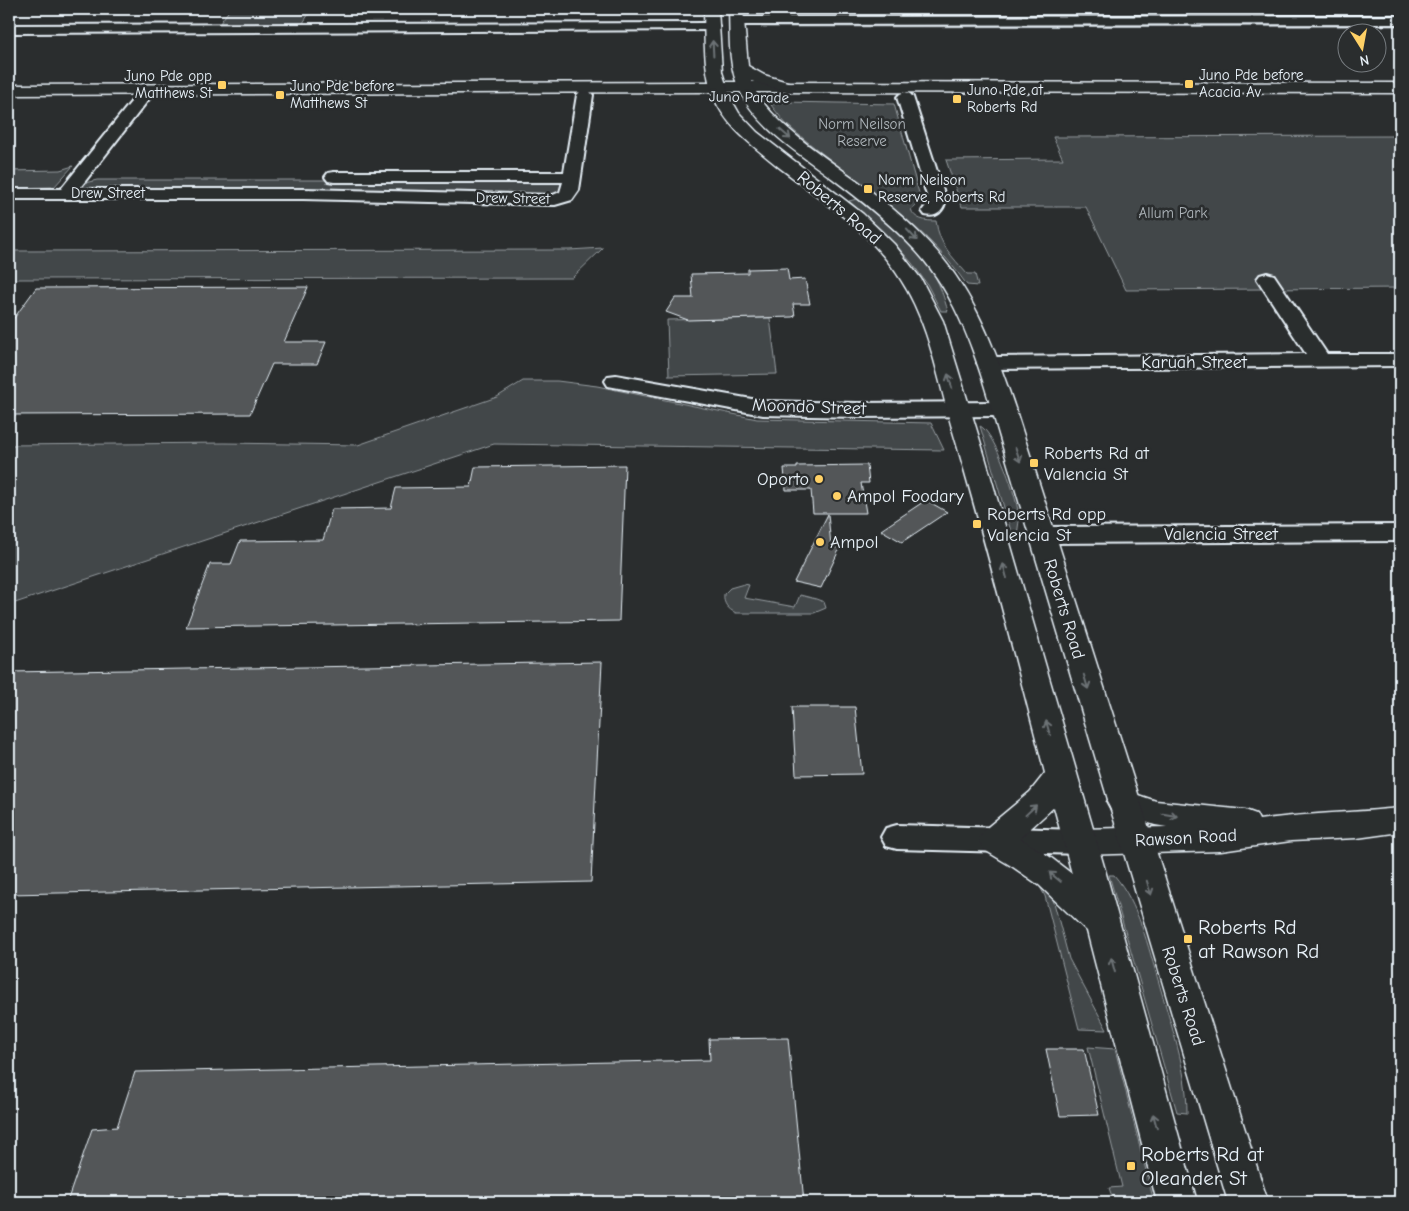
<svg xmlns="http://www.w3.org/2000/svg" width="1409" height="1211" viewBox="0 0 1409 1211" font-family="'Comic Neue',sans-serif">
  <style>
    .green { fill: #424648; stroke: #959ca0 }
    .building { fill: #535759; stroke: #e8f1f8 }
    .lines { fill: none; stroke-linecap: round; stroke-linejoin: round }
    .minor-casing { stroke: #e8f1f8; stroke-width: 4 }
    .major-casing { stroke: #e8f1f8; stroke-width: 3 }
    .highway-casing { stroke: #e8f1f8; stroke-width: 3 }
    .minor { fill: #2a2d2e; fill-rule: evenodd }
    .major { fill: #2a2d2e; fill-rule: evenodd }
    .highway { fill: #2a2d2e; fill-rule: evenodd }
    .oneway { stroke: #6c7275 }
    .poi-dot { fill: #ffd166; stroke: #2a2d2e; stroke-width: 2 }
    .labels { text-anchor: middle; dominant-baseline: central; stroke-width: 5; stroke-linejoin: round; paint-order: stroke }
    .far-poi-label { font-size: 15px; fill: #e8f1f8; stroke: #2a2d2e; text-anchor: start }
    .far-street-label { font-size: 15px; fill: #e8f1f8; stroke: #2a2d2e }
    .far-park-label { font-size: 15px; fill: #aeb5ba; stroke: #2a2d2e }
    .street-label { font-size: 18px; fill: #e8f1f8; stroke: #2a2d2e }
    .poi-label { font-size: 18px; fill: #e8f1f8; stroke: #2a2d2e; text-anchor: start }
    .near-poi-label { font-size: 21px; fill: #e8f1f8; stroke: #2a2d2e; text-anchor: start }
  </style>
  <rect width="100%" height="100%" fill="#2a2d2e"/>
  <filter id="ink" filterUnits="userSpaceOnUse"><feTurbulence type="fractalNoise" baseFrequency=".02" numOctaves="2"/><feDisplacementMap in="SourceGraphic" scale="10" xChannelSelector="R" yChannelSelector="G"/><feConvolveMatrix kernelMatrix="1 2 1 2 8 2 1 2 1" color-interpolation-filters="sRGB"/></filter>
  <g filter="url(#ink)">
    <!-- green -->
    <path class="green" d="M230,9h82l-9,14h-83z
      M1400,15l-3,2h-642v-1z
      M772,23h628v3l-639,1 2,-3z
      M782,102l112,2 25,89v10l-8,6c3,11 15,12 25,12 3,24 16,35 31,53h8l3,12 -11,-1c-48,-69 -119,-107 -181,-161l-15,-19z
      M1400,136v152l-274,2 -40,-83h-124l-16,-47 117,-1 -10,-22z
      M73,166l-19,21 -45,1v-17l51,-1z
      M97,180h457l9,3 -2,9 -12,3 -251,-5 -209,-1 -6,-2 2,-4z
      M857,199c28,22 57,46 77,76 7,11 10,24 14,36h-7l-14,-27 -15,-21 -28,-31 -35,-31z
      M603,248l-31,30 -561,1 -2,2v-30l560,-1z
      M770,318l7,56 -108,2 -2,-56z
      M523,381h34l40,5 160,33 174,4 13,27 -450,-6 -485,161v-160l215,-2 134,2 139,-48z
      M980,426c15,6 39,77 39,92 0,7 -2,13 -2,20h-4z
      M744,584l5,1 -5,13 51,9 5,-12 16,4 8,3 2,6 -12,5h-78c-8,-4 -13,-9 -12,-19l6,-6z
      M1109,875h5c25,29 34,72 45,108 12,43 28,85 28,130l-10,-1z
      M1045,886l8,13 16,60 38,71 -28,-1 -34,-133 -5,-9z
      M1088,1047l27,2 39,153h-40l-5,-14 13,-1z"/>
    <!-- building -->
    <path class="building" d="M787,268l2,12 16,-1 5,25h-17l2,12 -3,1 -104,3 -22,-8 9,-14h18l-2,-24 57,-1v-4z
      M308,287l-24,55h42l-9,22h-45l-22,50 -241,1v-90l27,-37z
      M625,465l-6,156 -433,6 24,-63h21l9,-23 83,-1 9,-31 59,-1 5,-20 75,-1 4,-20z
      M867,465l2,18h-8l5,30h-53l-2,-23h-25l-2,-22h13v-2z
      M926,500l21,12 -45,30 -21,-12z
      M828,514l3,32 9,2 -19,40 -27,-6z
      M602,662l-11,220 -582,12v-222z
      M792,707h63l7,67 -66,1z
      M788,1038l16,164h-737l25,-73 25,-2 18,-55 575,-12 -1,-21z
      M1046,1049h38l15,66 -39,1z"/>
    <g class="lines">
      <defs>
        <path id="minor" d="M1400,16v8l-663,1 -7,-4 7,-4z
          M712,23l7,4 -2,3 -708,3v-8z
          M148,85l5,2 3,3 -77,99h224l250,6 7,-3 3,-10h-229l-6,-1 -3,-4 3,-4 6,-1h230l13,-77 3,-3h10l3,3 -14,95 -7,10 -17,5 -252,-6h-294v-10h52l82,-102z
          M905,92l5,2 3,3 33,102c-2,12 -9,19 -21,16l-3,-4 5,-7 1,-5 -31,-102 3,-3z
          M1267,273l7,2 53,79h73v12l-412,3 -7,-2 -4,-4 4,-4 7,-2 318,-3 -49,-75 3,-4z
          M616,375l147,26 94,2 146,-1 8,2 3,5 -3,5 -8,2 -146,1 -94,-2 -155,-29 -3,-5 3,-5z
          M1400,525v16l-359,2 -9,-3 -3,-5 3,-5 9,-3z
          M897,825l183,5 11,3 5,9 -5,9 -11,3 -183,-5 -11,-3 -5,-9 5,-9z"/>
        <path id="major" d="M702,82l698,1v10l-698,-1 -693,3v-10z
          M1123,790l33,11 89,9 11,4 3,6c47,-7 94,-7 141,-12v24l-43,6 -66,3 -70,10 -141,4 -12,-4 -4,-9 4,-9 12,-4 87,-2 -12,-2 -43,-14 -5,-9 5,-9z"/>
        <path id="highway" d="M704,9h14l4,63 8,25 9,16 18,19 106,82 31,30 27,35 22,42 42,136 120,413 92,332h-40l-70,-271 -48,-46 -26,-18 -30,-18 -4,-9 4,-9 47,-39 15,-19c-30,-115 -59,-231 -93,-345 -14,-49 -23,-105 -51,-148 -29,-47 -78,-79 -121,-112 -25,-21 -55,-41 -67,-73 -10,-27 -8,-57 -9,-86zM1054,807l17,63 1,4 -22,-17 -30,-19z
          M729,9h14l5,57 16,9 30,9 2,3 -2,3 -6,2 -37,-11c14,40 82,81 116,107 22,17 43,35 62,55 46,48 67,109 88,171l251,788h-40l-235,-788c-17,-58 -35,-117 -77,-163 -25,-27 -54,-50 -83,-72 -34,-26 -80,-53 -96,-95 -9,-23 -7,-51 -8,-75z"/>
      </defs>
      <!-- minor casing -->
      <use href="#minor" class="minor-casing"/>
      <!-- major casing -->
      <use href="#major" class="major-casing"/>
      <!-- highway casing -->
      <use href="#highway" class="highway-casing"/>
      <!-- minor -->
      <use href="#minor" class="minor"/>
      <!-- major -->
      <use href="#major" class="major"/>
      <!-- highway -->
      <use href="#highway" class="highway"/>
    </g>
    <!-- one-way arrows -->
    <defs><path id="oneway-shaft" d="M-6 0H5M1.5-3L5.5 0L1.5 3" fill="none" stroke-width="1.6" stroke-linecap="round" stroke-linejoin="round" transform="scale(1.25)"/></defs>
    <g class="oneway">
      <use href="#oneway-shaft" transform="translate(713 48) rotate(-93)"/>
      <use href="#oneway-shaft" transform="translate(785 134) rotate(41)"/>
      <use href="#oneway-shaft" transform="translate(912 235) rotate(47)"/>
      <use href="#oneway-shaft" transform="translate(950 381) rotate(-107)"/>
      <use href="#oneway-shaft" transform="translate(1018 455) rotate(72)"/>
      <use href="#oneway-shaft" transform="translate(1005 571) rotate(-105)"/>
      <use href="#oneway-shaft" transform="translate(1086 682) rotate(73)"/>
      <use href="#oneway-shaft" transform="translate(1048 728) rotate(-105)"/>
      <use href="#oneway-shaft" transform="translate(1031 810) rotate(-43)"/>
      <use href="#oneway-shaft" transform="translate(1170 815) rotate(9)"/>
      <use href="#oneway-shaft" transform="translate(1055 877) rotate(-140)"/>
      <use href="#oneway-shaft" transform="translate(1149 888) rotate(73)"/>
      <use href="#oneway-shaft" transform="translate(1113 965) rotate(-105)"/>
      <use href="#oneway-shaft" transform="translate(1155 1121) rotate(-105)"/>
    </g>
  </g>
  <!-- markers -->
  <g class="poi-dot">
    <rect x="1184" y="79" width="10" height="10" rx="2.5"/>
    <rect x="217" y="80" width="10" height="10" rx="2.5"/>
    <rect x="275" y="90" width="10" height="10" rx="2.5"/>
    <rect x="952" y="94" width="10" height="10" rx="2.5"/>
    <rect x="863" y="184" width="10" height="10" rx="2.5"/>
    <rect x="1029" y="458" width="10" height="10" rx="2.5"/>
    <circle cx="819" cy="479" r="5"/>
    <circle cx="837" cy="496" r="5"/>
    <rect x="972" y="519" width="10" height="10" rx="2.5"/>
    <circle cx="820" cy="542" r="5"/>
    <rect x="1183" y="934" width="10" height="10" rx="2.5"/>
    <rect x="1126" y="1161" width="10" height="10" rx="2.5"/>
  </g>
  <g class="labels">
    <!-- far-poi labels -->
    <g class="far-poi-label">
      <text x="1199" y="75">Juno Pde before<tspan x="1199" dy="17">Acacia Av</tspan></text>
      <text x="212" y="76" text-anchor="end">Juno Pde opp<tspan x="212" dy="17">Matthews St</tspan></text>
      <text x="290" y="86">Juno Pde before<tspan x="290" dy="17">Matthews St</tspan></text>
      <text x="967" y="90">Juno Pde at<tspan x="967" dy="17">Roberts Rd</tspan></text>
      <text x="878" y="180">Norm Neilson<tspan x="878" dy="17">Reserve, Roberts Rd</tspan></text>
    </g>
    <!-- far-street labels -->
    <g class="far-street-label">
      <text transform="translate(749 97) rotate(1)">Juno Parade</text>
      <text x="108" y="193">Drew Street</text>
      <text transform="translate(513 198) rotate(1)">Drew Street</text>
    </g>
    <!-- far-park labels -->
    <g class="far-park-label">
      <text x="862" y="124">Norm Neilson<tspan x="862" dy="17">Reserve</tspan></text>
      <text x="1173" y="213">Allum Park</text>
    </g>
    <!-- street labels -->
    <g class="street-label">
      <text transform="translate(839 208) rotate(40)">Roberts Road</text>
      <text x="1194" y="362">Karuah Street</text>
      <text transform="translate(809 407) rotate(2)">Moondo Street</text>
      <text x="1221" y="534">Valencia Street</text>
      <text transform="translate(1064 609) rotate(73)">Roberts Road</text>
      <text transform="translate(1186 838) rotate(-3)">Rawson Road</text>
      <text transform="translate(1183 996) rotate(72)">Roberts Road</text>
    </g>
    <!-- poi labels -->
    <g class="poi-label">
      <text x="1044" y="453">Roberts Rd at<tspan x="1044" dy="21">Valencia St</tspan></text>
      <text x="809" y="479" text-anchor="end">Oporto</text>
      <text x="847" y="496">Ampol Foodary</text>
      <text x="987" y="514">Roberts Rd opp<tspan x="987" dy="21">Valencia St</tspan></text>
      <text x="830" y="542">Ampol</text>
    </g>
    <!-- near-poi labels -->
    <g class="near-poi-label">
      <text x="1198" y="927">Roberts Rd<tspan x="1198" dy="24">at Rawson Rd</tspan></text>
      <text x="1141" y="1154">Roberts Rd at<tspan x="1141" dy="24">Oleander St</tspan></text>
    </g>
  </g>
  <!-- margin -->
  <rect width="1409" height="1211" fill="none" stroke="#2a2d2e" stroke-width="30"/>
  <rect x="15" y="15" width="1379" height="1181" fill="none" stroke="#e8f1f8" stroke-width="2" filter="url(#ink)"/>
  <!-- north arrow -->
  <g transform="translate(1362 48) rotate(169)"><circle r="24" fill="#2a2d2e" stroke="#767b7f"/>
  <path d="M0-4L9 19L0 12L-9 19Z" fill="#ffd166"/>
  <text y="-8" font-size="14" font-weight="bold" text-anchor="middle" fill="#e8f1f8">N</text>
  </g>
</svg>
